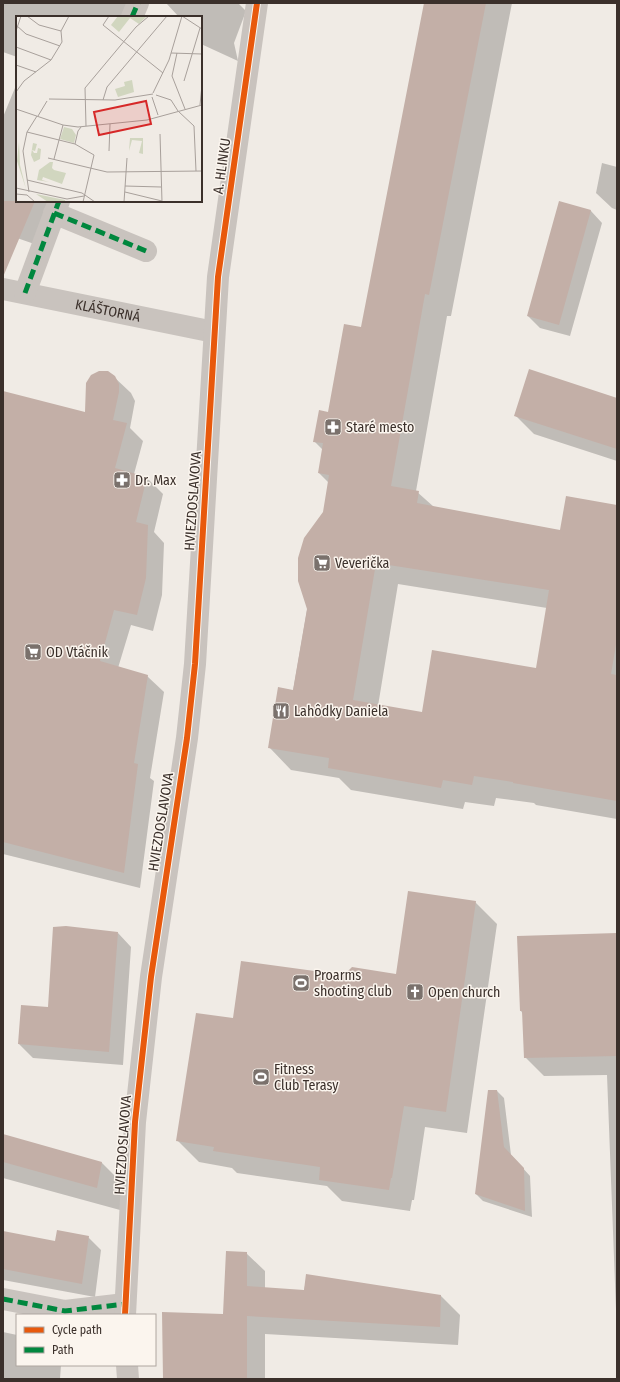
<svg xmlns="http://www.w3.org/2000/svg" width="620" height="1382" viewBox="0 0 620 1382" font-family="'Fira Sans Condensed',sans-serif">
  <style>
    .shadow { fill: #0003; fill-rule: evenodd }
    .building { fill: #c3afa7; fill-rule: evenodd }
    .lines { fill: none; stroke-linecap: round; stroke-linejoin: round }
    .minor { stroke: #c9c3be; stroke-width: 22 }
    .quiet { stroke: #00873e; stroke-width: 5; stroke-dasharray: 10 5; stroke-linecap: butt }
    .cycleway-casing { stroke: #fbf5ee; stroke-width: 8 }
    .cycleway { stroke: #e8590c; stroke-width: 6 }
    .labels { text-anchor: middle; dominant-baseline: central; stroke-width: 3; stroke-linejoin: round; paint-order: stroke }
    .street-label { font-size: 14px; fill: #3b302b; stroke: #fbf5ee }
    .poi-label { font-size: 14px; fill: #3b302b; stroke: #fbf5ee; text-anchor: start }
    .inset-road { fill: none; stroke: #a8a09b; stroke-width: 1 }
    .view { fill: #d62828; fill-opacity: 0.15; stroke: #d62828; stroke-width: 2 }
    .inset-edge { fill: none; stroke: #3b302b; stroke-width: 2 }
  </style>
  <rect width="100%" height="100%" fill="#f0ebe5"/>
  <!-- shadow -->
  <path class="shadow" d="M3,3h139l-6,14h-119v40l-14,-5z
    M166,3h72l8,8 -12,32 4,18 -37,-17v-27h-22z
    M425,3h87l-61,313h-4l-31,175 18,16 127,24 56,-25v313l-81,-14 -2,-2 -38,-5 -2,8 -29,-4 -2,7 -112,-19 -12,-12 -48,-8 -22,-23 24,-56 36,-208 -10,-10 4,-23 -9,-9 15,-28 33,-84zM398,584l149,24 -10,61 -114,45 -45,-8z
    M17,83v118h44l-18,46 -26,-9 -14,15v-136z
    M602,163l15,4v43l-5,-2 -16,-15z
    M560,202l31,9 11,12 -32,113 -30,-8 -12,-12z
    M114,377l17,16 4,8 -5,27 13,13 -9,33 13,4 16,16 -9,38 10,11 -2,52 -9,36 -22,-6 -13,43 29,8 17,16 -14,86 4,3 -14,107 -137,-34v-461l83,20z
    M617,399v62l-83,-27 -19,-19z
    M475,902l22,22 -30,209 -42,-6 -11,73h-2l-2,11 -68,-10 -15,-15 -90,-13 -5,-5 -33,-6 -22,-22 57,-120 110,-43 52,-2z
    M118,933l13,14 -8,118 -90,-7 -14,-14 30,-36z
    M617,934v402l-10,-261 -63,1 -19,-19 -2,-43 -2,-3 -3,-74z
    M497,1091l7,7 7,57 19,21 2,41 -49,-16 -7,-7z
    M3,1135l99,28 22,22 -4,25 -117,-32z
    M3,1232l52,11 33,-6 13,13 -6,47 -92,-17z
    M246,1253l19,18v18l39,2 3,-16 134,21 19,19 -2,30 -193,-11v45h-101l59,-64z
    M3,1332l14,3v30h44l-1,14h-57z"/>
  <!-- building -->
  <path class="building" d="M424,3h62l-57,292 -4,-1 -34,192 28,5 -2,12 143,27 6,-34 51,9v134l-6,35 6,1v126l-104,-18v-1l-39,-6 -2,9 -29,-5 -2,8 -113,-20 1,-10 -61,-10 10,-61 15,3 14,-81 -9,-28v-23l6,-20 19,-26 6,-37 -11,-2 5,-30 -10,-1 6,-32 9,2 16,-88 17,3zM376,563l173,27 -13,78 -104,-18 -10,62 -69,-12z
    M3,201h32l-32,76z
    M559,201l32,9 -32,115 -32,-9z
    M529,369l88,29v51l-103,-33z
    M99,371h9l7,5 4,8v8l-6,28 14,3 -12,45 32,9 -11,45 12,3 -2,53 -9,37 -23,-5 -14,51 48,14 -14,88 4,1 -14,109 -121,-31v-451l82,21 1,-29 5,-8z
    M408,891l68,10 -30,211 -42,-6 -12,72h-1l-2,12 -70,-10 1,-13 -107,-16 1,-4 -38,-6 20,-128 37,5 8,-57 103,14 8,-8 44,7z
    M66,926l52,6 -9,120 -91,-8 3,-39 27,2 5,-80z
    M617,933v123l-93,2 -2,-47h-2l-3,-75z
    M488,1090h9l7,57 20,21 1,43 -50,-17z
    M3,1134l99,28 -5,26 -94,-26z
    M57,1230l32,6 -7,48 -79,-15v-38l52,10z
    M226,1251l21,1v34l57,4 2,-16 135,21 -1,32 -193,-11v63h-84l-1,-67 61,2z"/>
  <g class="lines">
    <!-- minor -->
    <g class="minor">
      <path d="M132,17l6,-14"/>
      <path d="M54,213l92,38"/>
      <path id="s1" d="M3,289l211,43"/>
      <path d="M25,293l34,-92"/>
      <path d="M3,1299l62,12 60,-7"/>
      <path d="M125,1315l10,-193 16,-145 36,-239 8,-74 23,-387 39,-274"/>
      <path d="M127,1365l1,14"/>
    </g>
    <!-- quiet -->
    <path class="quiet" d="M132,17l6,-14
      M54,213l92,38
      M25,293l34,-92
      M3,1299l62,12 60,-7"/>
    <defs>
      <path id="cycleway" d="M125,1315l10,-193 16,-145 36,-239 8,-74 23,-387 39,-274"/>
    </defs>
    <!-- cycleway casing -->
    <use href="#cycleway" class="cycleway-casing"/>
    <!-- cycleway -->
    <use href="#cycleway" class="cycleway"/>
  </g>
  <!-- icons -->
  <defs>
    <symbol id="pharmacy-square" viewBox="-11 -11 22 22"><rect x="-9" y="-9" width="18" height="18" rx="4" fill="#7a716c" stroke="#fbf5ee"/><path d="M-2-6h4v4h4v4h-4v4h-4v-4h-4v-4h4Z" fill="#fff"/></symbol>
    <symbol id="supermarket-square" viewBox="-11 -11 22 22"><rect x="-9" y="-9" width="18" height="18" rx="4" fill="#7a716c" stroke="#fbf5ee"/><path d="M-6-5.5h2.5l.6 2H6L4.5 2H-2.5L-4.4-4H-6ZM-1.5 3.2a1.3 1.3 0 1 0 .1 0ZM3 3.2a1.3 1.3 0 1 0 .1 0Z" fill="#fff"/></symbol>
    <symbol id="restaurant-square" viewBox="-11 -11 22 22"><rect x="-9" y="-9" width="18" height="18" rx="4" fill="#7a716c" stroke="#fbf5ee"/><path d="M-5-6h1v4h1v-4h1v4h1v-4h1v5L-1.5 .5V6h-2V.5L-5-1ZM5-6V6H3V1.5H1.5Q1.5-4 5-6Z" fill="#fff"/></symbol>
    <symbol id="stadium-square" viewBox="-11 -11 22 22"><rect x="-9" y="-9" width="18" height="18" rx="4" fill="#7a716c" stroke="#fbf5ee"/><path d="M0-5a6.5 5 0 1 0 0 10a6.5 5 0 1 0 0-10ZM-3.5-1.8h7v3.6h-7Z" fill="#fff"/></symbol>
    <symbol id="church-square" viewBox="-11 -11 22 22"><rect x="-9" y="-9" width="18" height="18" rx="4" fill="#7a716c" stroke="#fbf5ee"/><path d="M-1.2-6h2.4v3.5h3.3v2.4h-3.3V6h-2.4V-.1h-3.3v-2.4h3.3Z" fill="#fff"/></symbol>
  </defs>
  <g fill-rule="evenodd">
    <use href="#pharmacy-square" x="323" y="417" width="20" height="20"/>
    <use href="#pharmacy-square" x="112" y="470" width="20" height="20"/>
    <use href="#supermarket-square" x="312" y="553" width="20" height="20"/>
    <use href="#supermarket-square" x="23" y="642" width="20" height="20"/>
    <use href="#restaurant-square" x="271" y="701" width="20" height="20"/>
    <use href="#stadium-square" x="291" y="973" width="20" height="20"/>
    <use href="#church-square" x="405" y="982" width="20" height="20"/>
    <use href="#stadium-square" x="251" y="1067" width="20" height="20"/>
  </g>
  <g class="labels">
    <!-- street labels -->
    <g class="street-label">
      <text transform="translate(222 166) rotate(-82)">A. HLINKU</text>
      <text stroke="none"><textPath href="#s1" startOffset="107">KLÁŠTORNÁ</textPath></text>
      <text transform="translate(193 501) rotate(-86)">HVIEZDOSLAVOVA</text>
      <text transform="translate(161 822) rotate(-81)">HVIEZDOSLAVOVA</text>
      <text transform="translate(123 1145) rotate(-86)">HVIEZDOSLAVOVA</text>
    </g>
    <!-- poi labels -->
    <g class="poi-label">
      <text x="346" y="427">Staré mesto</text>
      <text x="135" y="480">Dr. Max</text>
      <text x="335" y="563">Veverička</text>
      <text x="46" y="652">OD Vtáčnik</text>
      <text x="294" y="711">Lahôdky Daniela</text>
      <text x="314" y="975">Proarms<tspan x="314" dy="16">shooting club</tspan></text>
      <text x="428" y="992">Open church</text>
      <text x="274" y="1069">Fitness<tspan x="274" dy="16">Club Terasy</tspan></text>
    </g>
  </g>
  <!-- overview -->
  <g transform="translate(16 16)">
    <rect width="186" height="186" fill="#f0ebe5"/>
    <path d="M102,0h29l-8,8 -9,-6 -11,14 -8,-7zM116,64l2,12 -16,5 -3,-8 10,-3 -1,-4zM48,111l8,2 4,6 -2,8 -14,-4zM114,122h13v16l-4,-1 3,-12 -10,-1 -3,11zM3,126l1,23 6,24 -9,-28zM17,127l4,1 -2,7 -3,-1 2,3h3l1,-5 3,1 -1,10 -6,3 -3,-7zM34,146h3l-1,6 2,2 12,3 -4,11 -19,-7 -1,3 7,2 -12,-2 2,-10zM20,178l29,6v1l-17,1z" fill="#d1d6bf"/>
    <path class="inset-road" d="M11,0l12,9 22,6M93,0l-6,9 60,48M166,0l20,13M0,9l10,9 34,12M0,15l5,-15M45,15l8,-15M0,31l35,13M155,37l31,1M161,37l-5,23 13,33M0,49l20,7M168,65l16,-53M0,76l8,-11 27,-21 11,-18 -1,-11M137,77l16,-33 13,-44M140,79l15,5 7,11 16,15 2,45M136,81l6,18M33,83l66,1 38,-6M87,84l4,-13 60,-71M184,89l2,-20M0,93l47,16 15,2 69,-7 55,-15M22,100l9,-15M70,110l-1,-38 51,-61 13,-11M11,116l48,12 19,11 -11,47M144,118l2,68M59,128l3,-13 3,-4M93,135l1,-27M32,142l59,14 95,-1M38,143l9,-34M11,164l55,13 13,9M109,170l36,1M0,172l51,11 17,-3M13,176l-6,-41 4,-19 10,-16M109,176l37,9M0,178l11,1 8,7M108,186l3,-44"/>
    <path class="view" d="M130,85l5,23 -52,11 -5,-23z"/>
    <rect width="186" height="186" class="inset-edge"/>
  </g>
  <!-- border -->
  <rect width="620" height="1382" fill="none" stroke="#3b302b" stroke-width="8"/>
  <!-- legend -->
  <rect x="16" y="1314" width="140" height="52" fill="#fbf5ee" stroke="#aea6a0"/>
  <rect x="24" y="1327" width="20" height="6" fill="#e8590c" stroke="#aea6a0"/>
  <text x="52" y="1334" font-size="12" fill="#3b302b">Cycle path</text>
  <rect x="24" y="1347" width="20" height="6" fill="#00873e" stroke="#aea6a0"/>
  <text x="52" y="1354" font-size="12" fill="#3b302b">Path</text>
</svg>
